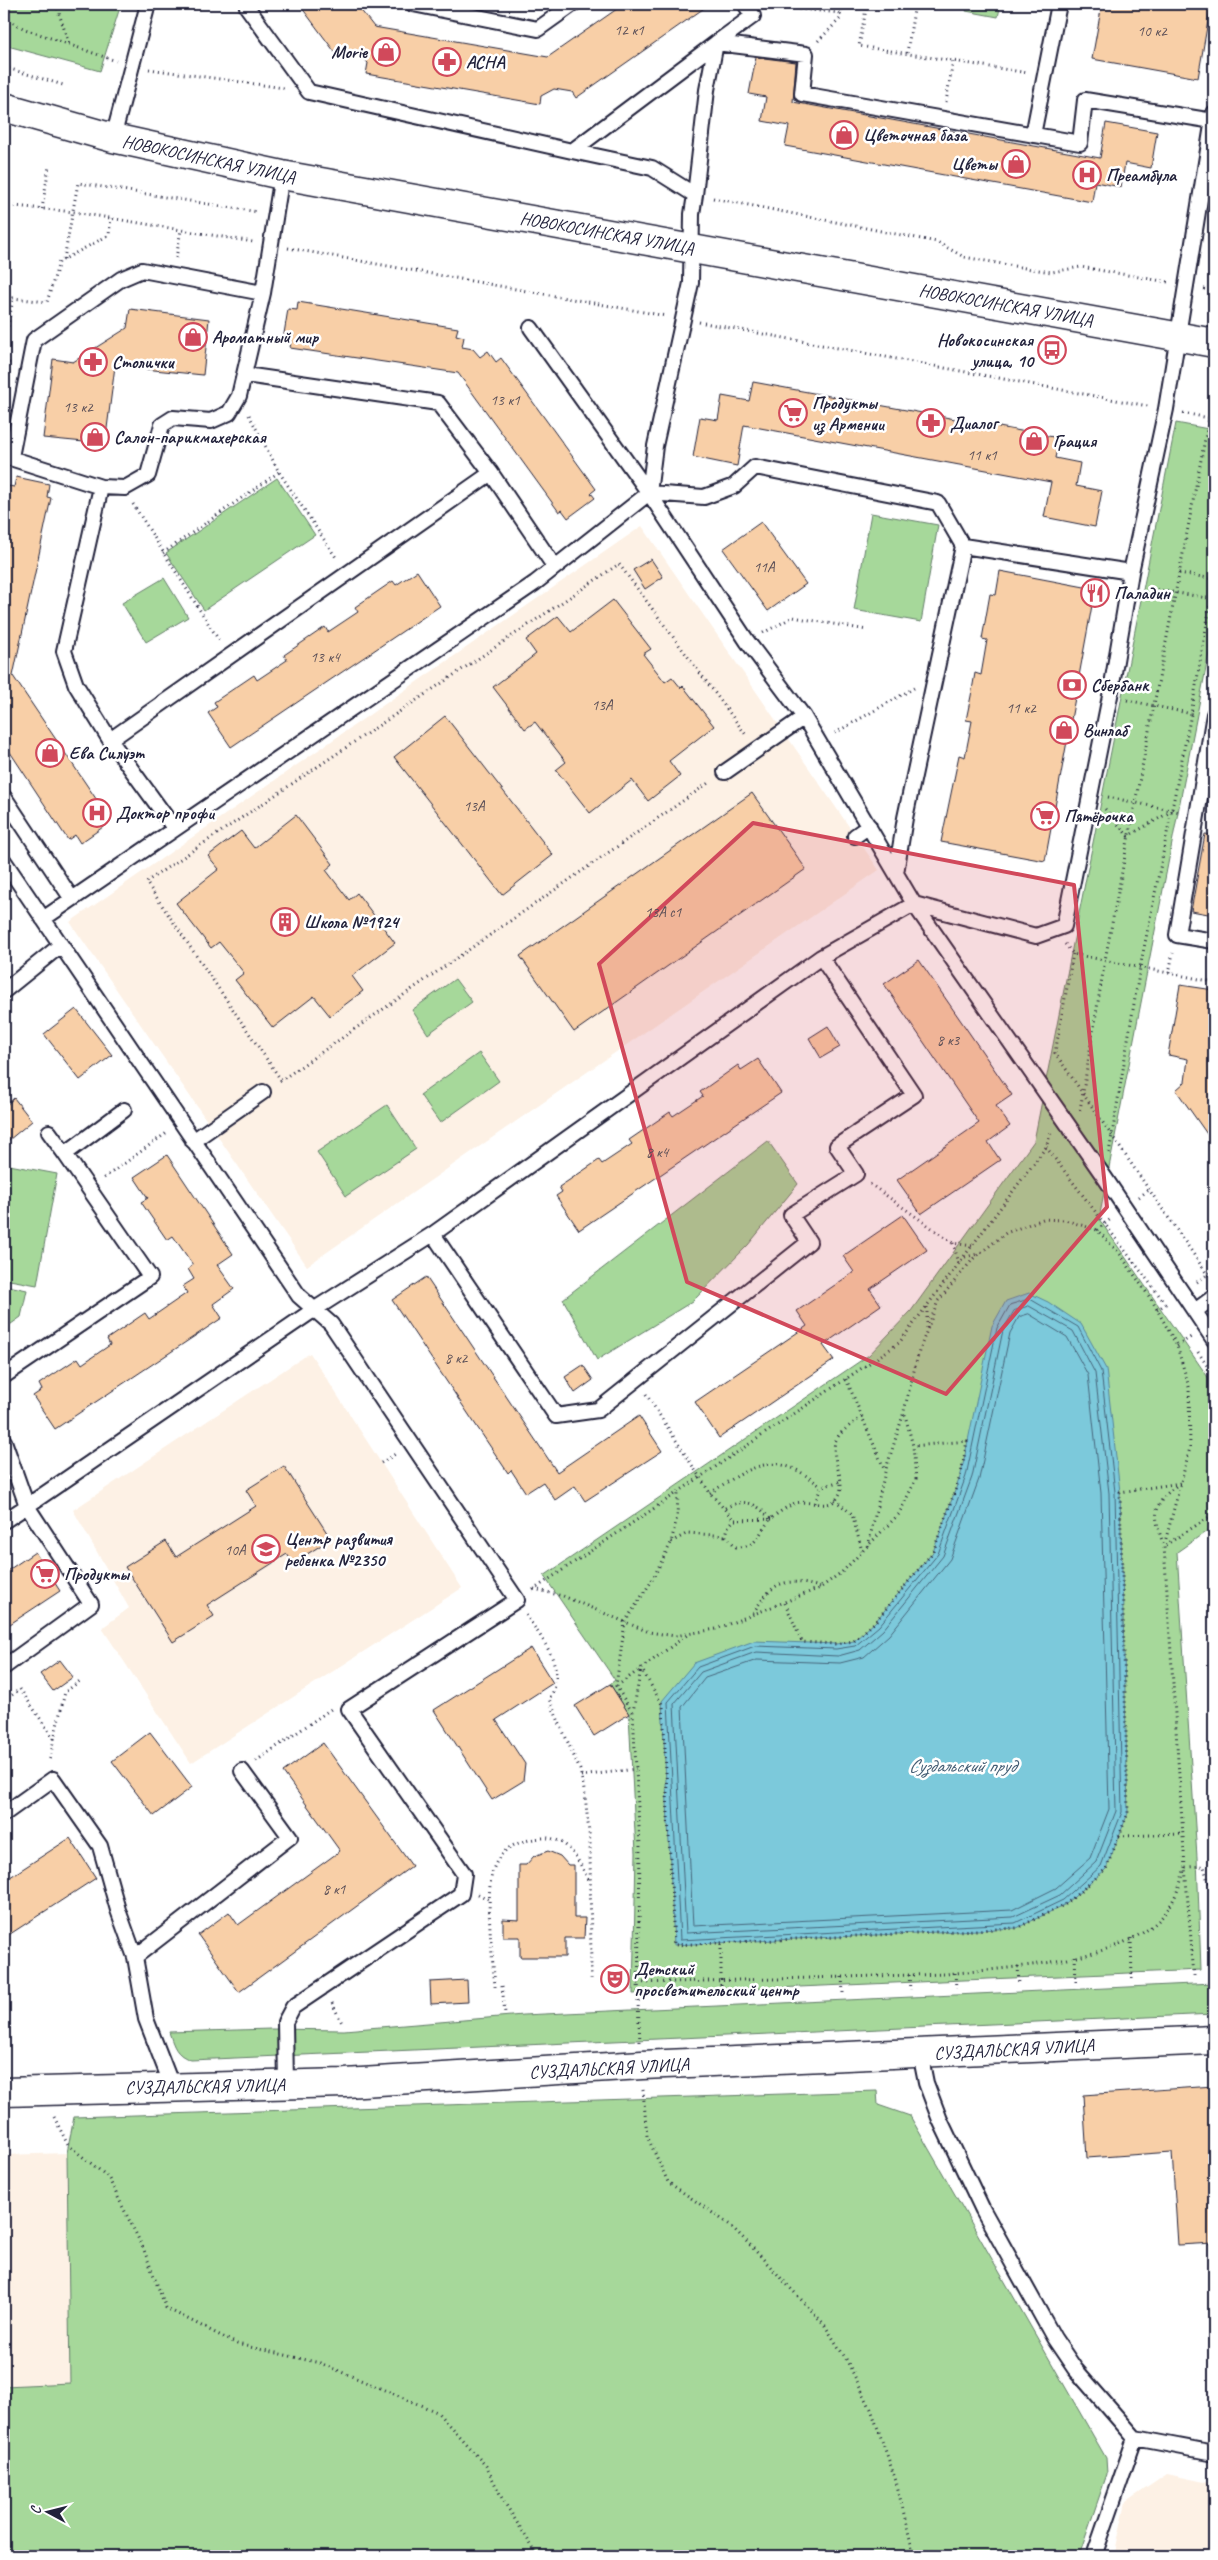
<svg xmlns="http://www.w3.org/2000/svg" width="1218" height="2560" viewBox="0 0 1218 2560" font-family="Caveat,sans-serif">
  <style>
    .built { fill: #fdf1e5 }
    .green { fill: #a6d89a; stroke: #647d6a }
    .water { fill: #7cc9db; stroke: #58869b }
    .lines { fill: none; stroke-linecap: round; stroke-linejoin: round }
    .shore { stroke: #46657b; stroke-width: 1 }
    .building { fill: #f8cfa7; stroke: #22223b }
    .service-casing { stroke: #22223b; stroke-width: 18 }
    .tertiary-casing { stroke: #22223b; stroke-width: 31 }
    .path { stroke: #22223b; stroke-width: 3; stroke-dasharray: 1 4; stroke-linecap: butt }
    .service { stroke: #fff; stroke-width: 14 }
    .tertiary { stroke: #fff; stroke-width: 28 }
    .marked { fill: #d1495b; fill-opacity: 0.2; stroke: #d1495b; stroke-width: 4; stroke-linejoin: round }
    .labels { text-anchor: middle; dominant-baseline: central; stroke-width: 5; stroke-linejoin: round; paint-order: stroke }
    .number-label { font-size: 15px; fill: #584d56 }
    .poi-label { font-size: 18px; font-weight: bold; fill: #22223b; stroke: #fff; text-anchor: start }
    .street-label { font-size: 18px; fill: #22223b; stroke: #fff }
    .water-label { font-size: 19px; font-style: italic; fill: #425c73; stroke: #fff }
  </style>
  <rect width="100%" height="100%" fill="#fff"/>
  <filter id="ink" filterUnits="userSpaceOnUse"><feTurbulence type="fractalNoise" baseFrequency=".02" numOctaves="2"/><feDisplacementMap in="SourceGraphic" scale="10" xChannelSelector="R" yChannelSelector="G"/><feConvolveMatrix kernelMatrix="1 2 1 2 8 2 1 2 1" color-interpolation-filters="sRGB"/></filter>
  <g filter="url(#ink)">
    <!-- built -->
    <path class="built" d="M642,526l237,344 -572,396 -237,-344z
      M310,1353l152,235 -271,175 -89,-135 27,-20 -56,-98z
      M67,2153l3,230 -66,3v-231z
      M1167,2474l47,10v72h-100l12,-54z"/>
    <!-- green -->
    <path class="green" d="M4,4h117l-21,67 -96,-26z
      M968,4h33l-3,13 -32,-6z
      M1176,423l38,7v197l-115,592 115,167v140l-37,26 20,305 4,113 -568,24 3,-141 -7,-139 -19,-30 5,-4 -71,-104 325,-221 42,-44 123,-170z
      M277,478l38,57 -111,75 -38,-57z
      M871,513l67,12 -17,97 -67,-12z
      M164,578l24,39 -42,25 -24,-39z
      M455,979l17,23 -44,32 -16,-24z
      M479,1053l20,28 -59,42 -20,-28z
      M387,1105l29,44 -70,47 -29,-44z
      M768,1141l30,43 -50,61 -55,56 -96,59 -34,-61z
      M4,1164l53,10 -20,111 -33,-6z
      M4,1285l23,5 -6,27 -17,12z
      M1214,1983v31l-1023,46c-15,-5 -17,-13 -22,-28l102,-3 73,1 179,-15z
      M877,2091l1,14 32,11 196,342 1,16 -28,82h-1075v-170l66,-3 -3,-230 7,-36z"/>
    <!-- water -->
    <path class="water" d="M1029,1293l19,9 33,22 25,45 14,123 8,321 -22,56 -40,35 -49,24 -343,17 -12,-244 32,-38 60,-22 82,3 18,-3 21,-19 58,-70 28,-78 31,-148 14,-25z"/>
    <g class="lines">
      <!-- shore -->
      <path class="shore" d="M1030,1299l48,28 23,44 14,121 7,320 -21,54 -38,34 -48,23 -335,17 -12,-238 30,-35 57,-21 81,3 19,-3 24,-20 59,-72 28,-78 31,-148 13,-23z
        M1029,1306l44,25 22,42 14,120 7,318 -20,51 -36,33 -47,22 -327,16 -12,-229 27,-32 55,-20 82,4 22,-6 23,-20 60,-74 29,-79 31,-147 11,-19z
        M1029,1314l38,23 21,38 13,118 8,316 -19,49 -34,30 -44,22 -319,16 -11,-219 23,-29 52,-18 83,3 24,-6 25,-22 61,-76 29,-80 31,-146 9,-16z"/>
    </g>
    <!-- building -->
    <path class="building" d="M299,4h57l18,23 174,30 76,-53h86l-134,94 -4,-6 -18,-3 -13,7 -1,8 -174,-30 2,-11 -10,-10 -14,-3 -7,5z
      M1102,4h109l-13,74 -106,-19z
      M756,57l40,5 -3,40 307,56 6,-35 51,9 -6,36 -26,-5 -4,24 -26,-5 -3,20 -307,-56 4,-20 -27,-5 4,-24 -17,-3z
      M298,302l160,26 -2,7 8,2 -2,10 11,2 7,8 8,-6 8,11 5,-4 95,131 -5,4 4,5 -27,20 -6,-8 -3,2 -101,-139 -168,-25 1,-7 -8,-1 5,-31 9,1z
      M130,309l79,10 -6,56 -88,-9 -10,78 -62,-6 10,-79 20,3 54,-34z
      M753,382l306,56 -4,20 25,5 -4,23 26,5 -7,36 -51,-10 7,-35 -307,-57 -7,41 -44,-9 7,-40 18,3 4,-24 27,5z
      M16,477l33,7 -2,13 4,1 -38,178 94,139 -5,3 4,7 -26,18 -5,-8 -7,5 -64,-97v-236l4,-21 6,1z
      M761,522l45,62 -38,27 -45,-62z
      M651,559l12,18 -18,12 -12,-19z
      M417,571l23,35 -209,141 -23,-34 9,-6 -3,-5 40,-27 3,5 30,-20 -3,-5 41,-28 3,5 30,-20 -3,-5 38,-26 3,4z
      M1000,571l95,18 -50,272 -104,-19 18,-87 6,2 7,-36 -6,-1 5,-24 4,-23 6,2 6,-35 -5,-1 8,-45 6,1z
      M613,600l38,49 -8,5 22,28 7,-5 9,11 2,-2 31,40 -45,35 11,15 -32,25 -16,-21 -42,33 -34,-43 10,-8 -31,-40 -10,7 -32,-42 43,-33 -10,-14 32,-24 13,16z
      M445,716l108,139 -51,40 -108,-138z
      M752,793l54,76 -232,163 -54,-76z
      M296,815l37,49 -7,6 23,30 8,-7 38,50 -43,33 11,15 -33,25 -16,-20 -41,32 -38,-48 9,-7 -25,-31 -8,6 -35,-45 43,-34 -11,-13 33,-25 13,17z
      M1205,834l9,1v80l-23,-4z
      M919,960l93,135 -16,11 14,20 -22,16 12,18 -79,54 -24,-34 82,-57 -95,-139z
      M1180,985l34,5v43l-5,30 5,7v74l-38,-54 9,-8 3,-23 -20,-4z
      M76,1009l36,46 -32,25 -36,-46z
      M828,1026l12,21 -19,11 -12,-20z
      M758,1059l23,34 -202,137 -23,-34 6,-4 -3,-5 40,-27 3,4 30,-20 -3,-4 41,-28 3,4 30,-20 -3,-4 38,-27 3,5z
      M14,1098l18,23 -28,23v-37z
      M167,1155l66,99 -16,11 17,24 -21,15 9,14 -167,111 -22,-33 9,-6 -3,-6 39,-26 4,6 28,-19 -3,-6 38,-26 4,6 38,-26 -4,-7 11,-7 -6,-10 5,-4 -20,-29 -6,4 -26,-38 7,-4 -14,-21z
      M903,1215l24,35 -57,39 11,16 -58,40 11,15 -115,78 -24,-36 112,-76 -10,-15 57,-39 -11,-16z
      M426,1277l131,195 82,-56 23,35 -77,50 -10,-15 -20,14 -12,-18 -17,11 -15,-23 -3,3 -116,-173z
      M583,1365l10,15 -18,13 -10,-16z
      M284,1466l47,73 -38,24 -6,-9 -80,51 7,11 -41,26 -48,-75 41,-26 10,16 80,-51 -10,-16z
      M35,1552l25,39 -56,37v-55z
      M531,1648l22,35 -57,37 29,44 -2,17 -31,19 -58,-90z
      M60,1660l13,17 -20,14 -13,-17z
      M610,1684l19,30 -35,22 -19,-30z
      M150,1732l42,55 -38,29 -42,-55z
      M323,1743l89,123 -173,126 -41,-57 31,-23 9,13 102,-74 -57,-79z
      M70,1838l26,40 -92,60v-57z
      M548,1851l12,5 8,9h6v53h11l-1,20h-19v19h-45v-20h-17v-18l16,1v-55h7l8,-9z
      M467,1980l1,22 -37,2 -1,-22z
      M1214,2086v157l-36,2 -6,-93 -85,6 -4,-63z"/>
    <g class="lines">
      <defs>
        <path id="service" d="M413,4l125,25 35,-25
          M745,4l8,12 -37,27 90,11 -4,40 278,49 5,-43 128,21
          M247,7l62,85 263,59 144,-108
          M1033,135l26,-131
          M113,138l35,-134
          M572,151l80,17 43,27 12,-105 9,-47
          M695,195l-3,19 -1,69 -36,163 -6,47 55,4 30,-11 21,-19 183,36 25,43 -58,272 -9,55
          M531,328l118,165 98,148 57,76 110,187 191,274 109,162
          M4,456l97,31 24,1 23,-13 14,-50 11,-7 38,3 18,-8 10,-17 24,-103 19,-118
          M11,457l23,-117 87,-61 21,-9 121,23
          M491,473l63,93
          M101,487l-37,164 12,34 34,55 64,88
          M963,546l168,26
          M1214,714l-37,221 37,6
          M110,740l381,-267 -53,-70 -193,-28
          M725,772l79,-55
          M4,797l68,102
          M855,836l14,-10
          M4,861l295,435 32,28 186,276 -168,109 115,165 -3,20 -168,113 -8,15 1,62
          M43,919l492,-336 114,-90
          M4,991l57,-46
          M49,1132l16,22
          M193,1141l70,-49
          M433,1234l123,182 42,-6 211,-168 -18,-27 65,-41 -19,-28 77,-51 -93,-138
          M1195,1311l19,-14
          M4,1376l146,-99 -85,-123 59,-44
          M4,1441l23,65 288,-197 118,-75 388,-277 93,-53 122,32 28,-10 46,-230 21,-124 35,-163 48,-296
          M4,1521l23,-15 64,98 -87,63
          M4,1814l49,-35 47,67 18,64 17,47 11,62 26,67
          M135,1957l155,-120 -48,-66
          M920,2053l6,30 14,37 43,90 71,128 21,31 60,69 79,15
          M1094,2556l41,-118"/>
        <path id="tertiary" d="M4,107l109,31 169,37 932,168
          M4,2092l341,-9 297,-18 572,-25"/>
      </defs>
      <!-- service casing -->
      <use href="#service" class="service-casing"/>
      <!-- tertiary casing -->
      <use href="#tertiary" class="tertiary-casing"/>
      <!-- path -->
      <path class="path" d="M56,4l13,40
        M867,4l-8,42 169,27
        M769,6l72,7
        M4,18l21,11 91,32
        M818,41l22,-22 2,-15
        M907,53l8,-49
        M4,67l59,18
        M149,69l135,19
        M946,102l7,-41
        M713,198l224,44 27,15 61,11 27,4 29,-5 87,15
        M4,205l70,7 179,30
        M42,209l7,-43
        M288,248l378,68
        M176,258l5,-28
        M64,259l14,-76 180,29
        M1204,289l10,1
        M4,303l9,-5 34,4 12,-40 50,-27 2,-17
        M699,322l449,84
        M4,346l9,-47
        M4,362l9,2
        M1183,413l31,6
        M249,415l30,57 58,87
        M133,504l87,138
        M163,553l116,-81
        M1179,573l35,6
        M1147,588l67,11
        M763,633l30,-16 74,13
        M1127,700l65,14
        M835,733l79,-45
        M1108,797l72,15
        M1105,809l23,27 44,-25
        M1065,944l8,10 141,28
        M1073,954l-18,99 157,228
        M1169,973l4,-20
        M281,1080l-135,-198 473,-318 127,171
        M280,1081l430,-299
        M1080,1110l25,-150 104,-542
        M1046,1147l116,152
        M1109,1153l31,-185 51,-254 23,-131
        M104,1178l64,-46
        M870,1184l83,59 19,3
        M1139,1197l10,-7
        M1097,1230l15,-12
        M953,1243l6,20
        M965,1257l13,-3
        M1197,1282l17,-12
        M1157,1310l10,-7
        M927,1328v-21
        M1177,1346l14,-9
        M1198,1352l16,24
        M846,1379l39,92
        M646,1394l64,99 24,27
        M381,1463l16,-10
        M1180,1483c-29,21 -27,32 -16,63l50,-32
        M710,1493c44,-28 66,-45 111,-6
        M835,1500l17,14 10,37
        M815,1503l6,-16 20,-6
        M725,1508c20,-10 31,-6 45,11
        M771,1519l-37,1 -6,7 -2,9 10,11c22,0 21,-11 33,-26 5,-6 15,-12 22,-16 15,-9 39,9 48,-10 3,-5 2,-14 1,-19 -11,-36 -8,-38 22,-59
        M671,1542l17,-9 38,3
        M868,1546l17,-74 19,-60
        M534,1589l29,7 86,36 26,4 41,-7 104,-41 22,-16 57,-58 17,-35 -3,-33 -9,-35 15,-60 19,-50 36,-43 32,-25 37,-14 22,1 32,10 23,24 33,48 24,44 12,41 1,61 -26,98 21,321c-5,19 -12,40 -27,54 -44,42 -154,47 -212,53l-308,9
        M533,1590l366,-247 147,-196 5,-14
        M785,1603l17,39 34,2 18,-3 21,-19 58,-70 28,-78 6,-33 -54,5
        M753,1613c21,-32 29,-36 67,-26
        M526,1615c16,24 43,55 23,84l31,71 5,25 5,47 1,137
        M641,1668l22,38 11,239 343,-17 49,-24 40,-35 22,-56 -8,-321 61,-9
        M617,1686l70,-51
        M4,1701l16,-12 34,50 -5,24
        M632,1712l-16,-26 9,-64 26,-40 20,-39 6,-26 1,-23
        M54,1739l11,-47 16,-12
        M256,1761l75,-52
        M581,1776l55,-7
        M1119,1836l65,-2
        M478,1894l12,6
        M1131,1938l1,41
        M721,1944v55
        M1075,1956l1,26
        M1018,1966l1,19
        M955,1973l1,15
        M909,1975l1,15
        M1194,1976l-9,-109 19,-1 4,16 6,2
        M842,1977l1,16
        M502,1986l3,27
        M495,1987c-2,-28 -12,-99 0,-122 9,-20 28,-25 47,-27 27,-2 38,25 47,44
        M332,2003l11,22
        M640,2042l-2,-39 2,-157 -7,-134 8,-43
        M643,2090l4,46 21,46 62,43 20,20 74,79 22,35 25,50 25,72 18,75
        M54,2117l14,28 40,32 36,73 22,58 71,36 83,19 117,49 49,54 17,34 35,56"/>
      <!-- service -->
      <use href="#service" class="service"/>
      <!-- tertiary -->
      <use href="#tertiary" class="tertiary"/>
    </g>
  </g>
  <!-- marked area -->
  <path class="marked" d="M753,823l321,62 33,322 -161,187 -259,-112 -88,-318z"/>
  <!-- icons -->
  <defs>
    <symbol id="shop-ring" viewBox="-11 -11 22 22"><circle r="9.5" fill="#fff" stroke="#d1495b" stroke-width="1.5"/><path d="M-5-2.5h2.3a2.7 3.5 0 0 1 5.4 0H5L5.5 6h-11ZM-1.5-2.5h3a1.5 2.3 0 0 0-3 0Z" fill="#d1495b"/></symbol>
    <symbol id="pharmacy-ring" viewBox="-11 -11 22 22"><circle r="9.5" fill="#fff" stroke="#d1495b" stroke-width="1.5"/><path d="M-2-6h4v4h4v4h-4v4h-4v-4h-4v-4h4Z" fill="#d1495b"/></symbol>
    <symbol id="hospital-ring" viewBox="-11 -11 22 22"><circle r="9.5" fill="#fff" stroke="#d1495b" stroke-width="1.5"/><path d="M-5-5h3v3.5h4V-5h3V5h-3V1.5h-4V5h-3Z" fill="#d1495b"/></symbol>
    <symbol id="bus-ring" viewBox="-11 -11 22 22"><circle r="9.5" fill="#fff" stroke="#d1495b" stroke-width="1.5"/><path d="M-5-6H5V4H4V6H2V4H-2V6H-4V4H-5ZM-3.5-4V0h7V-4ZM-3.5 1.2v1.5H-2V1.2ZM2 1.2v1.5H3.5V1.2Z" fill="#d1495b"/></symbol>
    <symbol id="supermarket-ring" viewBox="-11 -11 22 22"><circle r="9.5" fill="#fff" stroke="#d1495b" stroke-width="1.5"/><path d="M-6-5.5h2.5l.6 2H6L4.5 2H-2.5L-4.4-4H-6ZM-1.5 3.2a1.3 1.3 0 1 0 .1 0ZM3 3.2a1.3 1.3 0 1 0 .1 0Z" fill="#d1495b"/></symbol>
    <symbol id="restaurant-ring" viewBox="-11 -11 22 22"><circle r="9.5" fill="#fff" stroke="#d1495b" stroke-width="1.5"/><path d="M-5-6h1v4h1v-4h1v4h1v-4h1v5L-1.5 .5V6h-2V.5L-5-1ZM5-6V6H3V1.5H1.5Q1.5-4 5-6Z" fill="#d1495b"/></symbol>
    <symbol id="bank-ring" viewBox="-11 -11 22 22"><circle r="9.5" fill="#fff" stroke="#d1495b" stroke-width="1.5"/><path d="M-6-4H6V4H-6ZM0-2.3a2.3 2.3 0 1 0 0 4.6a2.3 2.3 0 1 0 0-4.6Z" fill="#d1495b"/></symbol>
    <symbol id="building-ring" viewBox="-11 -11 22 22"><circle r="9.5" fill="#fff" stroke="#d1495b" stroke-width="1.5"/><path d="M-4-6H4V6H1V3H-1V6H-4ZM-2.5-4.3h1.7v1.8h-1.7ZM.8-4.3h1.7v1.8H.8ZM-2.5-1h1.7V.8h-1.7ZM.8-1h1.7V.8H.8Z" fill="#d1495b"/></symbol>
    <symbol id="school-ring" viewBox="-11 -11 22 22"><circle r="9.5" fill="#fff" stroke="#d1495b" stroke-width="1.5"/><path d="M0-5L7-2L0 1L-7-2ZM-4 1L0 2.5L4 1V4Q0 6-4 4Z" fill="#d1495b"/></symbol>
    <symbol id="theatre-ring" viewBox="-11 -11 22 22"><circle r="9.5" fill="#fff" stroke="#d1495b" stroke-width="1.5"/><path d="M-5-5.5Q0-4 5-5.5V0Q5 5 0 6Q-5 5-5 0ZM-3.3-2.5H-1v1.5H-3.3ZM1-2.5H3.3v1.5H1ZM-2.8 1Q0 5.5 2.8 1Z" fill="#d1495b"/></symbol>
  </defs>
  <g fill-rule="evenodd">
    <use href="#shop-ring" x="370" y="36" width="32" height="32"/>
    <use href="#pharmacy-ring" x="431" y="46" width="32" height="32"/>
    <use href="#shop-ring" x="828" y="119" width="32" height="32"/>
    <use href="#shop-ring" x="1000" y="148" width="32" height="32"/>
    <use href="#hospital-ring" x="1071" y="159" width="32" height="32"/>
    <use href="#shop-ring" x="177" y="321" width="32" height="32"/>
    <use href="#bus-ring" x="1036" y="334" width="32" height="32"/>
    <use href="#pharmacy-ring" x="77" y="346" width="32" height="32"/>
    <use href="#supermarket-ring" x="777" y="397" width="32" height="32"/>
    <use href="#pharmacy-ring" x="915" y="407" width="32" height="32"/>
    <use href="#shop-ring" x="79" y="421" width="32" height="32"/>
    <use href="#shop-ring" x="1018" y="425" width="32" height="32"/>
    <use href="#restaurant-ring" x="1079" y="577" width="32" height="32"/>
    <use href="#bank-ring" x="1056" y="669" width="32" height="32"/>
    <use href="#shop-ring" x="1048" y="714" width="32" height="32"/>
    <use href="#shop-ring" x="34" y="737" width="32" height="32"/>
    <use href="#hospital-ring" x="81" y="797" width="32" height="32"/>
    <use href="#supermarket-ring" x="1029" y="800" width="32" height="32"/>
    <use href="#building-ring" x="269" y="906" width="32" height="32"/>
    <use href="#school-ring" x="250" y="1533" width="32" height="32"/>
    <use href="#supermarket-ring" x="29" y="1558" width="32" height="32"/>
    <use href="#theatre-ring" x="599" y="1963" width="32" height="32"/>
  </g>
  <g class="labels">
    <!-- number labels -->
    <g class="number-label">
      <text x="629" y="30">12 к1</text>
      <text x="1152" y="31">10 к2</text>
      <text x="505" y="400">13 к1</text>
      <text x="78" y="407">13 к2</text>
      <text x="982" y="455">11 к1</text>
      <text x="764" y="567">11А</text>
      <text x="325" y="657">13 к4</text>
      <text x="602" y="705">13А</text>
      <text x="1021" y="708">11 к2</text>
      <text x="474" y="806">13А</text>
      <text x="663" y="912">13A c1</text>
      <text x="948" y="1040">8 к3</text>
      <text x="657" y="1152">8 к4</text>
      <text x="456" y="1358">8 к2</text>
      <text x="235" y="1550">10А</text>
      <text x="334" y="1889">8 к1</text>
    </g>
    <!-- poi labels -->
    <g class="poi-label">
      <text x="367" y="52" text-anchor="end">Morie</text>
      <text x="466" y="62">АСНА</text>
      <text x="863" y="135">Цветочная база</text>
      <text x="997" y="164" text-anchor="end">Цветы</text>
      <text x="1106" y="175">Преамбула</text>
      <text x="212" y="337">Ароматный мир</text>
      <text x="1033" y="340" text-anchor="end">Новокосинская<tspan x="1033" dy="21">улица, 10</tspan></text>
      <text x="112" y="362">Столички</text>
      <text x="812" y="403">Продукты<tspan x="812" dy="21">из Армении</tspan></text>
      <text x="950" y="423">Диалог</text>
      <text x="114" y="437">Салон-парикмахерская</text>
      <text x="1053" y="441">Грация</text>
      <text x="1114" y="593">Паладин</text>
      <text x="1091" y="685">Сбербанк</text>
      <text x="1083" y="730">Винлаб</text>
      <text x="69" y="753">Ева Силуэт</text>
      <text x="116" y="813">Доктор профи</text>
      <text x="1064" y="816">Пятёрочка</text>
      <text x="304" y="922">Школа №1924</text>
      <text x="285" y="1539">Центр развития<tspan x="285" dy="21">ребенка №2350</tspan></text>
      <text x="64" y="1574">Продукты</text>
      <text x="634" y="1969">Детский<tspan x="634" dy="21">просветительский центр</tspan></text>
    </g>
    <!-- street labels -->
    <g class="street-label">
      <text transform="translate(209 159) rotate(12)">НОВОКОСИНСКАЯ УЛИЦА</text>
      <text transform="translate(607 233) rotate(10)">НОВОКОСИНСКАЯ УЛИЦА</text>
      <text transform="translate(1006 305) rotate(10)">НОВОКОСИНСКАЯ УЛИЦА</text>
      <text transform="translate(1014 2049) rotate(-3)">СУЗДАЛЬСКАЯ УЛИЦА</text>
      <text transform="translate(609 2068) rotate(-3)">СУЗДАЛЬСКАЯ УЛИЦА</text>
      <text transform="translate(205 2086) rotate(-1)">СУЗДАЛЬСКАЯ УЛИЦА</text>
    </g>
    <!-- water labels -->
    <g class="water-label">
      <text x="962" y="1766">Суздальский пруд</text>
    </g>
  </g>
  <!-- margin -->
  <rect width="1218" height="2560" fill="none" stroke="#fff" stroke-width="20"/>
  <rect x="10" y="10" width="1198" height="2540" fill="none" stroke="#22223b" stroke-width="2" filter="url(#ink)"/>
  <!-- north arrow -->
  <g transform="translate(48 2512) rotate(277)" stroke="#ffffff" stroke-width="4" paint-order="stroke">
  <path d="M0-4L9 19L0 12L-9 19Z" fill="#22223b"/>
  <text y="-8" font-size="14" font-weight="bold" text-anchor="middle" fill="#22223b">С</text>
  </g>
</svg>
